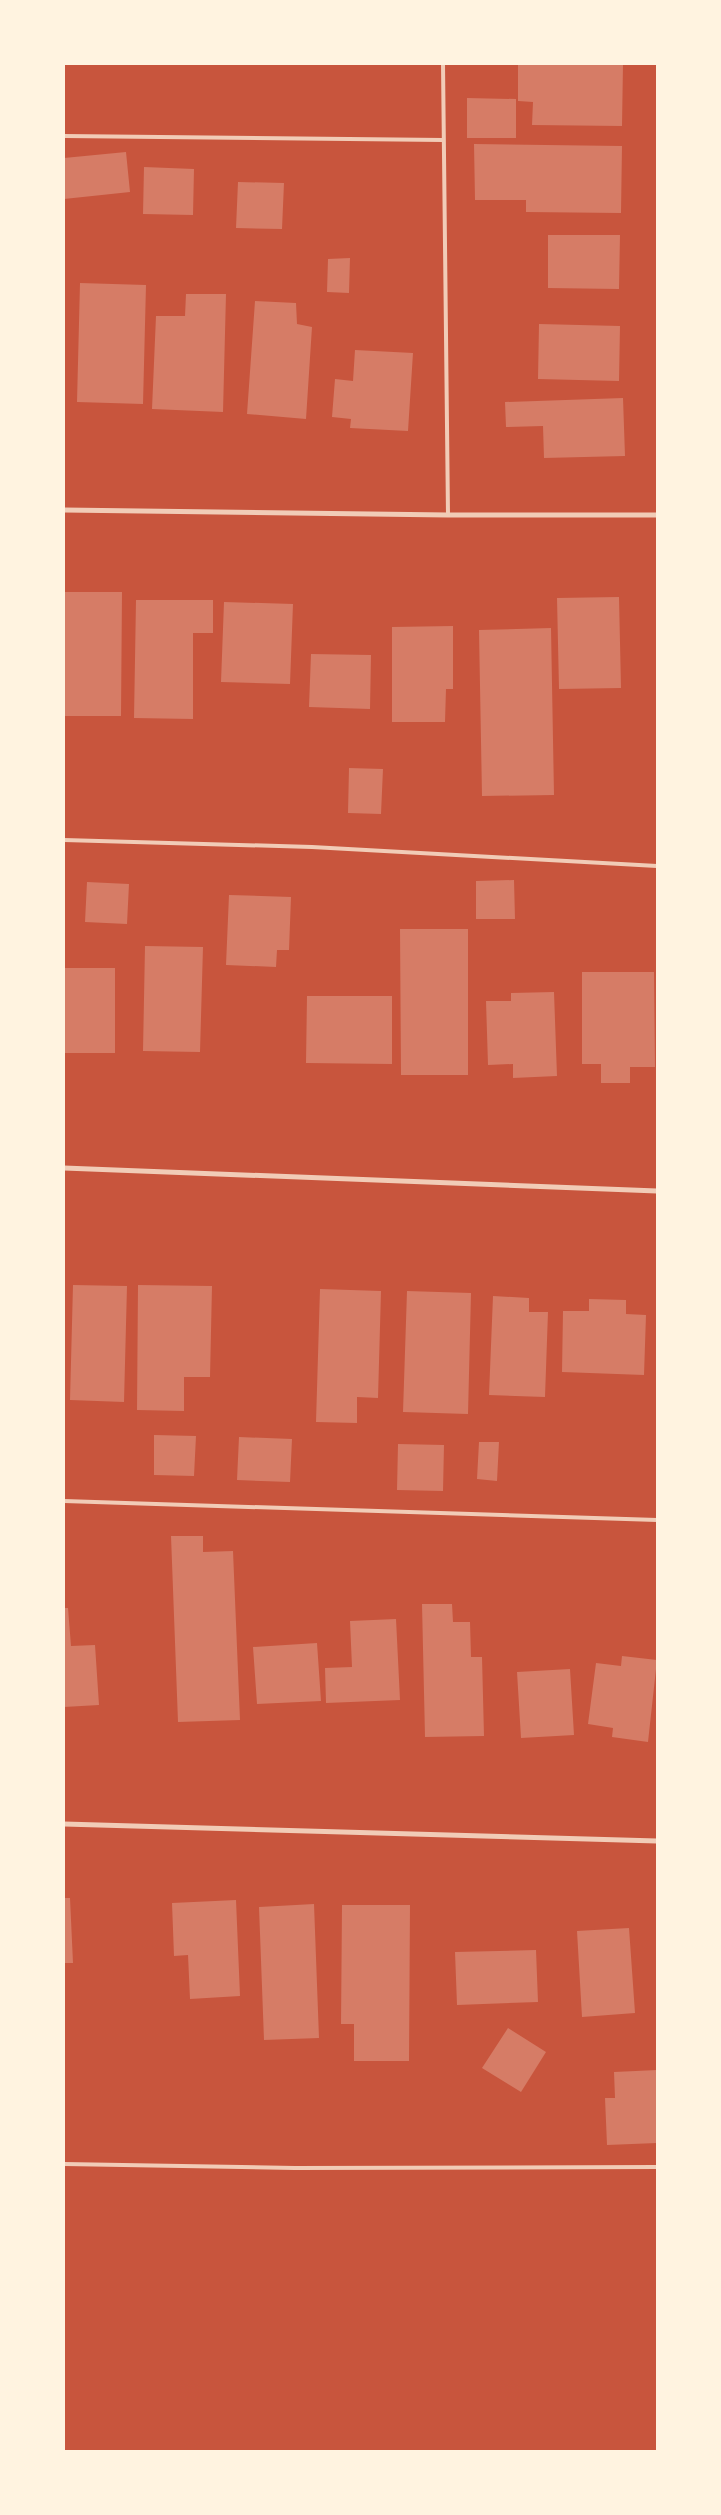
<svg xmlns="http://www.w3.org/2000/svg" width="721" height="2515" viewBox="0 0 721 2515" font-family="'Roboto Condensed',sans-serif">
  <style>
    .building { fill: #d67c66 }
    .lines { fill: none; stroke-linecap: round; stroke-linejoin: round }
    .service { stroke: #f1ccb7; stroke-width: 4 }
    .minor { stroke: #f1ccb7; stroke-width: 5 }
  </style>
  <rect width="100%" height="100%" fill="#c8553d"/>
  <!-- building -->
  <path class="building" d="M518,64h105l-1,62 -90,-1 1,-23 -15,-1z
    M467,98l49,1v39h-49z
    M474,144l148,2 -1,67 -95,-1v-12h-51z
    M126,152l4,40 -66,7v-41z
    M144,167l50,2 -1,46 -50,-1z
    M238,182l46,1 -2,46 -46,-1z
    M548,235h72l-1,54 -71,-1z
    M350,258l-1,35 -22,-1 1,-33z
    M80,283l66,2 -3,119 -66,-2z
    M186,294h40l-3,118 -71,-3 4,-93h29z
    M255,301l41,2 1,21 15,3 -6,92 -59,-5z
    M539,324l81,2 -1,55 -81,-2z
    M355,350l58,3 -5,78 -58,-3 1,-9 -19,-2 3,-38 18,2z
    M623,398l2,58 -81,2 -1,-32 -37,1 -1,-25z
    M64,592h58l-1,124h-57z
    M619,597l2,91 -62,1 -2,-91z
    M136,600h77v33h-20v86l-59,-1z
    M224,602l69,2 -3,80 -69,-2z
    M453,626v63h-7l-1,33h-53v-95z
    M551,628l3,167 -72,1 -3,-166z
    M311,654l60,1 -1,54 -61,-2z
    M349,768l34,1 -2,45 -33,-1z
    M514,880l1,39h-39v-38z
    M87,882l42,2 -2,40 -42,-2z
    M229,895l62,2 -2,53h-12l-1,17 -50,-2z
    M400,929h68v146h-67z
    M145,946l58,1 -3,105 -57,-1z
    M65,968h50v85h-50z
    M582,972h72l1,95h-25v16h-29v-19h-19z
    M554,992l3,84 -44,2v-14l-25,1 -2,-64h25v-8z
    M307,996h85v68l-86,-1z
    M73,1285l54,1 -3,116 -54,-2z
    M138,1285l74,1 -2,91h-26v34l-47,-1z
    M320,1289l61,2 -3,107 -21,-1v26l-41,-1z
    M407,1291l64,2 -3,121 -65,-2z
    M493,1296l36,2v14h19l-3,85 -56,-2z
    M589,1299l37,1v14l20,1 -2,60 -82,-3 1,-61h26z
    M154,1435l42,1 -2,40 -40,-1z
    M239,1437l53,2 -2,43 -53,-2z
    M479,1442h20l-2,39 -20,-2z
    M398,1444l46,1 -1,46 -46,-1z
    M171,1536h32v16l30,-1 7,169 -62,2z
    M422,1604h30l1,18h17l1,35h11l2,79 -59,1z
    M64,1608h4l3,38 24,-1 4,60 -35,2z
    M396,1619l4,81 -74,3 -1,-35 27,-1 -2,-46z
    M317,1643l4,58 -64,3 -4,-57z
    M622,1656l35,4 -9,82 -36,-5 1,-9 -25,-4 8,-61 25,3z
    M570,1669l4,66 -53,3 -4,-66z
    M64,1898h6l3,65h-9z
    M236,1900l4,96 -50,3 -2,-44 -14,1 -2,-53z
    M314,1904l5,134 -55,2 -5,-133z
    M342,1905h68l-1,156h-55v-37h-13z
    M629,1928l6,85 -53,4 -5,-86z
    M536,1950l2,52 -81,3 -2,-53z
    M508,2028l38,24 -25,40 -39,-24z
    M657,2070v73l-50,2 -2,-47h10l-1,-26z"/>
  <g class="lines">
    <!-- service -->
    <path class="service" d="M443,64l5,451
      M64,136l379,4
      M64,840l248,7 345,19
      M64,1501l593,19
      M64,2164l231,4 362,-1"/>
    <!-- minor -->
    <path class="minor" d="M64,510l384,5h209
      M64,1168l593,23
      M64,1824l593,17"/>
  </g>
  <!-- border -->
  <rect width="721" height="2515" fill="none" stroke="#fff3e0" stroke-width="130"/>
</svg>
